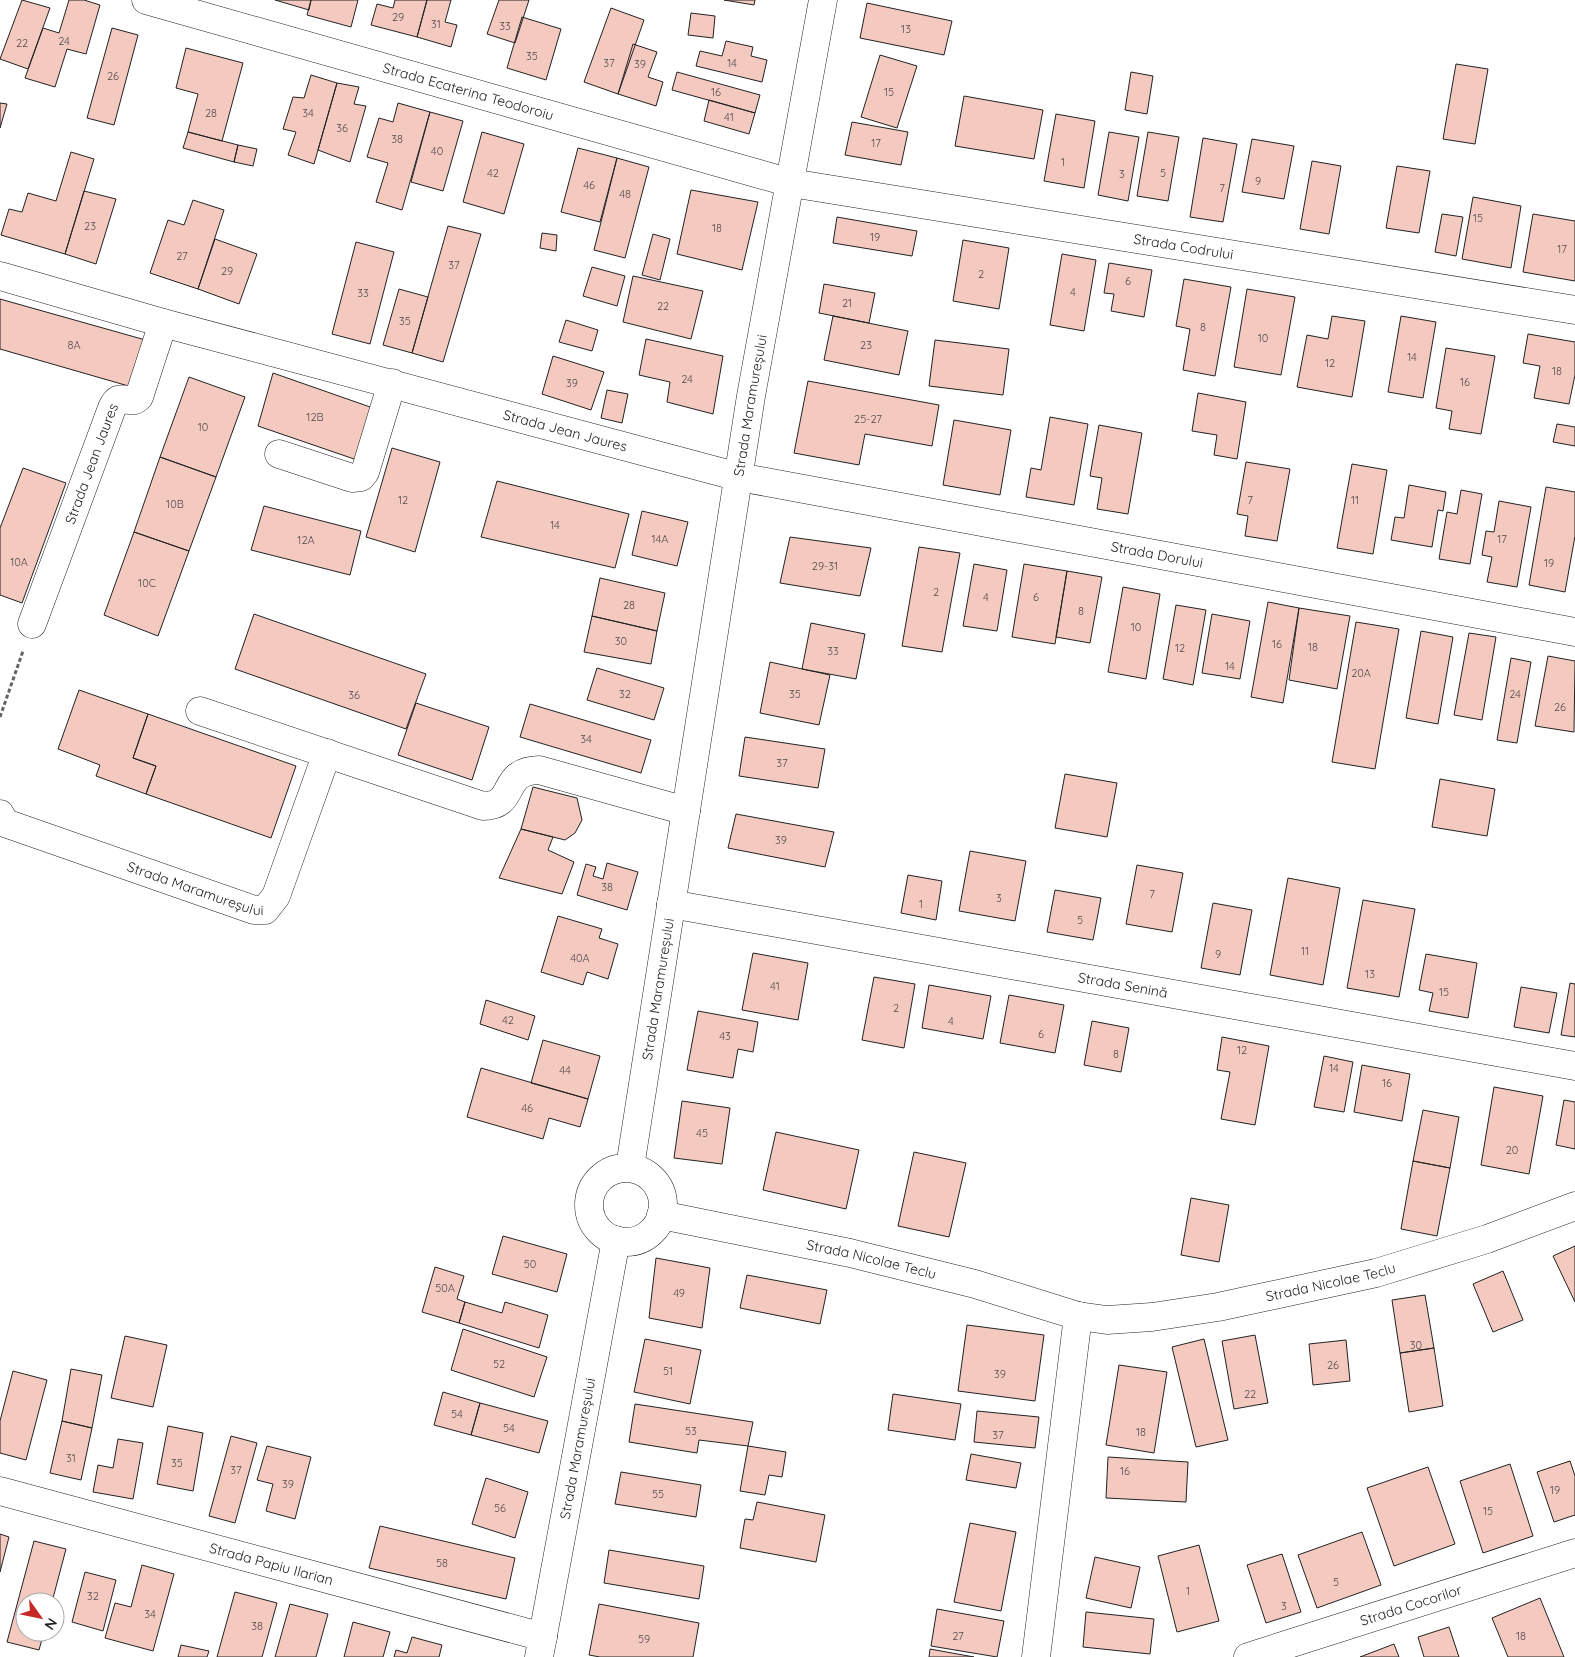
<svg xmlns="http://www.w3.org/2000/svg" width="1575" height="1657" viewBox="0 0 1575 1657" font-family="Quicksand,sans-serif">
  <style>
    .building { fill: #f3c9c0; stroke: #222 }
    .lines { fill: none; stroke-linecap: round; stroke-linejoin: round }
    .minor-casing { stroke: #222; stroke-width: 29 }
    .major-casing { stroke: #222; stroke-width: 29 }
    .path { stroke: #646464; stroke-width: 3; stroke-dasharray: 4 2.5; stroke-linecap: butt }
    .minor { stroke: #fff; stroke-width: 28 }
    .major { stroke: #fff; stroke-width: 28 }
    .labels { text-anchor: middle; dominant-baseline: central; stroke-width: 4; stroke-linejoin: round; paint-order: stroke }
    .number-label { font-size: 11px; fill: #564c4a }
    .street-label { font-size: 14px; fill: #222; stroke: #fff }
  </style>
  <rect width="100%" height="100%" fill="#fff"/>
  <!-- building -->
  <path class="building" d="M22,0l28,8 -22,61 -28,-10z
    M69,0h15l16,5 -14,49 -19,-5 -12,38 -30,-9 18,-50 16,5z
    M275,0h36l-2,10z
    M311,0h47l-7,27 -44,-12z
    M395,0h32l-10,37 -46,-12 6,-21 16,4z
    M427,0h24l-6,22 12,3 -6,22 -34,-10z
    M499,0h30l-14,43 -28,-9z
    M724,0h31l-1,5z
    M867,3l85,18 -8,34 -84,-17z
    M611,8l33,12 -26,74 -34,-12z
    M691,13l24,3 -2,22 -25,-3z
    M522,17l39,12 -15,51 -39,-12z
    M112,28l26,7 -24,90 -27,-7z
    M726,41l27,6 -2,9 16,4 -5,22 -66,-16 4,-15 22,5z
    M633,44l24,8 -9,25 15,5 -7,24 -38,-12z
    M186,48l57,15 -21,78 -34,-9 10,-38 -22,-6z
    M880,55l37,11 -20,62 -36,-11z
    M1456,64l32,5 -13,75 -32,-5z
    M677,72l83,23 -5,18 -83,-23z
    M1131,72l22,4 -6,38 -22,-4z
    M311,75l26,8 -23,81 -26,-9 8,-23 -13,-3 10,-32 11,1z
    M337,83l22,4 -5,17 12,2 -16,56 -32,-12z
    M964,96l79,14 -9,49 -79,-13z
    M709,100l46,13 -6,21 -45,-13z
    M0,103l7,1 -7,24z
    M398,103l32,9 -28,98 -26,-8 12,-39 -21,-6 12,-39 14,4z
    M430,112l33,9 -20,70 -32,-9z
    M1056,114l39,7 -11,67 -40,-7z
    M852,122l56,10 -7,33 -56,-10z
    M188,132l50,13 -4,17 -51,-14z
    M482,132l42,12 -20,70 -41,-12z
    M1109,132l30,5 -11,64 -30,-6z
    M1148,132l31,5 -11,64 -31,-5z
    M1203,138l34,6 -14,78 -33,-5z
    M1252,139l42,7 -10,53 -42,-7z
    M238,145l19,4 -4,17 -19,-4z
    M578,148l39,10 -17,64 -39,-10z
    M71,152l23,7 -29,95 -64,-19 8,-26 13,3 6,-19 28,8z
    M617,158l32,9 -24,91 -31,-8z
    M1312,161l29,5 -12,68 -29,-5z
    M1397,166l33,5 -11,62 -33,-5z
    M691,190l67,12 -16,68 -65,-16z
    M84,191l32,8 -20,65 -31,-10z
    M1473,197l48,9 -10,62 -49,-9z
    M193,200l31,10 -26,79 -48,-16 18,-53 16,5z
    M1442,214l21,3 -7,39 -21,-4z
    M1533,214l42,7v60l-52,-9z
    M837,217l80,14 -5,25 -79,-13z
    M448,226l33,8 -38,128 -31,-9z
    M542,233l15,2 -1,16 -16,-3z
    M653,234l17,5 -10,41 -18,-5z
    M215,239l42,15 -18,50 -41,-15z
    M963,240l46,8 -10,61 -46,-8z
    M356,242l38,10 -24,92 -38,-10z
    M1062,254l34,6 -12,71 -34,-6z
    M1109,263l43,7 -8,47 -33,-6 3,-17 -10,-1z
    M592,267l33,9 -8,30 -34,-10z
    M633,276l70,15 -12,48 -68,-17z
    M1184,279l47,8 -16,89 -32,-6 7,-41 -14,-3z
    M824,284l51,9 -6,30 -50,-10z
    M399,289l29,8 -16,56 -29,-8z
    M1247,289l48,8 -14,78 -47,-8z
    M0,299l149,42 -17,46 -132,-38z
    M833,316l75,15 -9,44 -75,-15z
    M1332,316l33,5 -13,76 -55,-10 10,-52 21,4z
    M1401,316l35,6 -13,76 -35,-6z
    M566,320l32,10 -6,21 -33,-9z
    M1528,334l47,8v33l-6,29 -35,-6 6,-32 -17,-3z
    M646,339l77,17 -10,58 -46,-12 3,-20 -31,-7z
    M935,340l74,9 -6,46 -74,-9z
    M1446,348l49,8 -14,78 -32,-5 3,-18 -16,-3z
    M553,356l51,16 -13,38 -49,-16z
    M273,373l100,35 -16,52 -99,-34z
    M189,377l56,20 -29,80 -56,-20z
    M808,381l131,24 -7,41 -67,-12 -6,31 -65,-12z
    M607,390l21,4 -6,29 -21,-5z
    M1198,393l48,9 -9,57 -23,-4 3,-20 -25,-4z
    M1050,417l38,7 -14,81 -48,-8 5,-29 10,2z
    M954,420l57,10 -11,65 -57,-10z
    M1557,424l18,3v19l-22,-4z
    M1099,425l43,8 -14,81 -31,-5 5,-31 -12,-2z
    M392,448l48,14 -25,90 -49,-15z
    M160,457l56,20 -27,74 -55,-19z
    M1246,462l44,7 -13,72 -32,-5 3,-20 -11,-2z
    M1352,464l35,6 -14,84 -36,-6z
    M23,468l43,15 -44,120 -22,-8v-67z
    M497,481l132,33 -14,54 -134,-31z
    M1409,485l37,7 -3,19 -5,-1 -6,37 -41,-7 4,-23 9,1z
    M1546,487l29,5v44l-10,56 -36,-7z
    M1461,490l21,4 -12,70 -31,-5 8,-47 10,2z
    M1499,501l32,6 -14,80 -30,-5 5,-25 -10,-2 4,-24 8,1z
    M264,506l97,25 -11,44 -99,-25z
    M642,511l46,11 -11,44 -45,-11z
    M134,532l55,19 -31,85 -54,-21z
    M790,537l81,11 -11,48 -80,-13z
    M919,547l41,6 -18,99 -40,-6z
    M974,564l33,6 -10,61 -34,-5z
    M1024,564l43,7 -12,73 -43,-7z
    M1067,571l35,6 -12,66 -34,-6z
    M600,578l65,15 -8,38 -65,-15z
    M1123,587l37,7 -14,85 -38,-7z
    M1268,602l31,6 -16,95 -32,-6z
    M1176,605l30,5 -13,75 -30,-6z
    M1299,608l51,8 -13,73 -48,-9z
    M254,614l172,60 -20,55 -171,-60z
    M1212,614l38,7 -10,58 -38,-6z
    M592,616l65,15 -6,33 -67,-12z
    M1356,622l43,7 -24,140 -43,-7z
    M811,623l54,11 -9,45 -54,-10z
    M1421,631l32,6 -15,87 -32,-6z
    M1469,633l27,4 -14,83 -28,-5z
    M1548,656l27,5 -1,71 -39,-6z
    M1511,658l20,4 -14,81 -20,-3z
    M770,662l60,13 -11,50 -59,-12z
    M597,668l67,20 -10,32 -67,-20z
    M79,690l69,24 -15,44 23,8 -10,28 -50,-18 4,-11 -42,-16z
    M416,703l73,24 -17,53 -74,-25z
    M530,704l121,36 -10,33 -121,-36z
    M148,714l148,52 -25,72 -125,-44 10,-28 -23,-8z
    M745,737l80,12 -7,39 -79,-12z
    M1065,774l52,9 -10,54 -52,-9z
    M1440,779l55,10 -8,47 -55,-9z
    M533,787l44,11 5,22 -7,13 -10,7 -44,-11z
    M736,814l98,18 -9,35 -97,-19z
    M521,829l32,8 -5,13 26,12 -12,32 -63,-16z
    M970,851l56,10 -11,60 -56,-10z
    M607,863l31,9 -11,38 -50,-15 9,-31 10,3 -3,9 10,3z
    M1137,865l46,8 -11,59 -46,-8z
    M908,875l34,6 -6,39 -35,-7z
    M1288,878l52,10 -17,97 -53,-10z
    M1055,890l46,8 -8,42 -46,-8z
    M1363,900l52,9 -16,88 -52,-9z
    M1213,903l39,7 -12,65 -39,-7z
    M558,916l44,13 -3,9 19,6 -10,35 -21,-7 -4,13 -42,-13z
    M753,953l55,10 -10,57 -56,-10z
    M1426,954l51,9 -9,55 -39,-7 4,-18 -14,-3z
    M874,977l41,7 -11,64 -42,-8z
    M1570,983l5,1v53l-14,-2z
    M929,985l62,11 -8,43 -61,-11z
    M1521,987l36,6 -8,40 -35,-6z
    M1009,995l55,10 -9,48 -55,-10z
    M486,1000l49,16 -7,24 -48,-16z
    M698,1011l60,11 -5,30 -15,-3 -5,29 -46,-8z
    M1092,1021l37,7 -8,44 -37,-7z
    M1222,1037l47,9 -14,79 -34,-6 9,-47 -13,-2z
    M543,1040l57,16 -12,43 -57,-16z
    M1324,1056l29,6 -9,50 -30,-5z
    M1362,1065l48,9 -8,47 -48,-9z
    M481,1068l107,31 -8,28 -31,-9 -6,21 -76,-22z
    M1494,1087l49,9 -14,78 -48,-9z
    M1564,1100l11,2v47l-19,-4z
    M682,1101l48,7 -8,56 -48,-6z
    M1423,1110l36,7 -9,51 -37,-7z
    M776,1132l83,18 -13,59 -83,-19z
    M914,1152l52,11 -17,74 -51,-11z
    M1413,1161l37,7 -13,68 -36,-7z
    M1191,1198l38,7 -10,57 -38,-7z
    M503,1236l64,18 -10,38 -65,-18z
    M1575,1246v56l-22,-46z
    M656,1258l54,10 -8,60 -53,-10z
    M435,1267l29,9 -7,23 8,3 -6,21 -37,-11z
    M1503,1271l20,49 -30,12 -20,-48z
    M747,1275l80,15 -7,34 -80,-16z
    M1425,1295l9,53 -34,5 -8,-53z
    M465,1302l37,11 3,-11 43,13 -9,33 -80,-25z
    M967,1325l77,10 -9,66 -77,-10z
    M463,1329l84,28 -13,40 -83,-27z
    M1255,1335l13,68 -34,6 -12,-68z
    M125,1336l42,9 -14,62 -42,-9z
    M645,1339l56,11 -11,54 -56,-12z
    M1204,1339l24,101 -32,7 -24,-100z
    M1346,1340l4,41 -37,4 -4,-41z
    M1434,1348l9,58 -34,6 -9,-59z
    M1119,1365l48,7 -13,81 -48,-8z
    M71,1369l31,6 -10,53 -30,-7z
    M13,1371l34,9 -21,80 -26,-7v-32z
    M443,1392l37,11 -9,32 -37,-10z
    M893,1394l68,10 -6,36 -67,-10z
    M480,1403l68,18 -9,32 -68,-18z
    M635,1404l118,18 -5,24 -49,-6 -2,13 -68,-11z
    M977,1411l62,6 -4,31 -61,-6z
    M62,1421l30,7 -11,52 -31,-7z
    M168,1426l35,7 -10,58 -36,-7z
    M231,1436l26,7 -22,80 -26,-7z
    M118,1439l25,4 -10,56 -40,-7 5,-27 15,3z
    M267,1446l44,11 -16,62 -29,-8 7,-27 -16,-4z
    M748,1446l38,6 -4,25 -13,-2 -4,20 -25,-4z
    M971,1454l50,9 -5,25 -50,-8z
    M1108,1457l80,5 -2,40 -80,-4z
    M1570,1461l5,15v39l-21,7 -17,-50z
    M1510,1464l23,72 -50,17 -23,-72z
    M1428,1467l27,77 -61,22 -27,-78z
    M621,1472l80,13 -5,32 -81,-13z
    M486,1478l42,14 -13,46 -43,-14z
    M757,1502l68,13 -9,47 -76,-14 5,-29 8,1z
    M970,1523l46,9 -15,79 -47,-9z
    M380,1526l135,32 -9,41 -137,-31z
    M1362,1532l19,53 -64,23 -19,-53z
    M0,1534l9,3 -9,35z
    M34,1541l32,8 -14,53h-27v30h19l-5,18 -32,-8z
    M1199,1545l20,76 -42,11 -19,-76z
    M609,1550l95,16 -5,33 -95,-16z
    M1282,1554l19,58 -35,11 -19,-58z
    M1095,1557l45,10 -9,41 -45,-10z
    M142,1565l32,9 -21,77 -48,-13 10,-35 16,4z
    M85,1572l31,8 -13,51 -31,-9z
    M235,1592l42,11 -15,54h-45z
    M1540,1598l24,59h-56l-16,-39z
    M290,1604l38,10 -12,43h-41z
    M599,1604l100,19 -6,34h-93l-11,-2z
    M937,1609l67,12 -7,36 -66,-11z
    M1086,1612l68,7 -4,35 -67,-7z
    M353,1622l37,10 -7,25h-39z
    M1449,1627l10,30h-35l-6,-20z
    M412,1637l30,8 -3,12h-45l2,-7 11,3z
    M1394,1644l5,13h-39z
    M181,1645l28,6 -2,6h-29z
    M930,1649l44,8h-45z"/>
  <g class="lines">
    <defs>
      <g id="minor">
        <path id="s1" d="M146,0l645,183 784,127"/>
        <path id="s2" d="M0,276l163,47 576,154 836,155"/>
        <path d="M279,454l73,24 9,-1 4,-5 27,-89"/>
        <path id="s3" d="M32,624l80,-216c6,-14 11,-7 23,-8l4,-3 24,-74"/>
        <path d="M200,711l283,95c35,0 16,-35 56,-36l147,41"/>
        <path id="s4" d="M0,814l5,9 249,87h11l11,-14 51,-143"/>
        <path id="s5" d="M671,904l904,162"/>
        <path id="s6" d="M661,1215l189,38 125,31 103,32 29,4 45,-3 66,-10 158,-34 111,-34 88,-33"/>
        <path id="s7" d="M0,1491l543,146"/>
        <path d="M1036,1657l42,-341"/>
        <path id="s8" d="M1248,1657l327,-104"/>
      </g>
      <g id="major">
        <path id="s9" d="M630,1167l121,-771 72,-396"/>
        <circle cx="626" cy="1205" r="37"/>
        <path id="s10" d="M539,1657l77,-417"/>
      </g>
    </defs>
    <!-- minor casing -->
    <use href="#minor" class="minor-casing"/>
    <!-- major casing -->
    <use href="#major" class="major-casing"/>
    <!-- path -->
    <path class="path" d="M0,717l23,-66"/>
    <!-- minor -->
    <use href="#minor" class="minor"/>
    <!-- major -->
    <use href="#major" class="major"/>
  </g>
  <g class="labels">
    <!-- number labels -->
    <g class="number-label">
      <text x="398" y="17">29</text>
      <text x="436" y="24">31</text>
      <text x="505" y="26">33</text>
      <text x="906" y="29">13</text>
      <text x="64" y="41">24</text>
      <text x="22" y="43">22</text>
      <text x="532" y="56">35</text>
      <text x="609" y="63">37</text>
      <text x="732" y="63">14</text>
      <text x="640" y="64">39</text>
      <text x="113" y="76">26</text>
      <text x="716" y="92">16</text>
      <text x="889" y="92">15</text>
      <text x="211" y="113">28</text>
      <text x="308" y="113">34</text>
      <text x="729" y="117">41</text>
      <text x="342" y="128">36</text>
      <text x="397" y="139">38</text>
      <text x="876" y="143">17</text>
      <text x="437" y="151">40</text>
      <text x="1063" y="162">1</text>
      <text x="493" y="173">42</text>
      <text x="1163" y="173">5</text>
      <text x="1122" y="174">3</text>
      <text x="1258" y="181">9</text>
      <text x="589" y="185">46</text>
      <text x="1222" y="188">7</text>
      <text x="625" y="194">48</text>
      <text x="1478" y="218">15</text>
      <text x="90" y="226">23</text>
      <text x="717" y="228">18</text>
      <text x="875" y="237">19</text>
      <text x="1562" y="249">17</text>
      <text x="182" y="256">27</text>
      <text x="454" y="265">37</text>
      <text x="227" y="271">29</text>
      <text x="981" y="274">2</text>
      <text x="1128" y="281">6</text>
      <text x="1073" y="292">4</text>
      <text x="363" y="293">33</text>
      <text x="847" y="303">21</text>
      <text x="663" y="306">22</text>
      <text x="405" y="321">35</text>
      <text x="1203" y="327">8</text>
      <text x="1263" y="338">10</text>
      <text x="74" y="345">8A</text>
      <text x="866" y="345">23</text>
      <text x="1412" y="357">14</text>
      <text x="1330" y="363">12</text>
      <text x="1557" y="371">18</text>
      <text x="687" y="379">24</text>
      <text x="1465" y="382">16</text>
      <text x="572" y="383">39</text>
      <text x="315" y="417">12B</text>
      <text x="868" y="419">25-27</text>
      <text x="203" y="427">10</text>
      <text x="403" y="500">12</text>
      <text x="1250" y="500">7</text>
      <text x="1355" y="500">11</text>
      <text x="175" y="504">10B</text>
      <text x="555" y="525">14</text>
      <text x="660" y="539">14A</text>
      <text x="1502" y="539">17</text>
      <text x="306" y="540">12A</text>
      <text x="19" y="562">10A</text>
      <text x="1549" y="563">19</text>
      <text x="825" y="566">29-31</text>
      <text x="147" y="583">10C</text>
      <text x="936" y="592">2</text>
      <text x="986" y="597">4</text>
      <text x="1036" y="597">6</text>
      <text x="629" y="605">28</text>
      <text x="1081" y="611">8</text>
      <text x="1136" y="627">10</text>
      <text x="621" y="641">30</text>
      <text x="1277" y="644">16</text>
      <text x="1313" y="647">18</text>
      <text x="1180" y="648">12</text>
      <text x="833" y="651">33</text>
      <text x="1230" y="666">14</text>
      <text x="1361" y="673">20A</text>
      <text x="625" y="694">32</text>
      <text x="795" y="694">35</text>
      <text x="1515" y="694">24</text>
      <text x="354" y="695">36</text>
      <text x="1560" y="707">26</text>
      <text x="586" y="739">34</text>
      <text x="782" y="763">37</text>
      <text x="781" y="840">39</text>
      <text x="607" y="887">38</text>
      <text x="1152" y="894">7</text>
      <text x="999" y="898">3</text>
      <text x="921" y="904">1</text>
      <text x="1080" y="920">5</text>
      <text x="1305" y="951">11</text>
      <text x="1218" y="954">9</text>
      <text x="580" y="958">40A</text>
      <text x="1370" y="974">13</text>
      <text x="775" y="986">41</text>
      <text x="1444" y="992">15</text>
      <text x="896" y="1008">2</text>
      <text x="508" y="1020">42</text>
      <text x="951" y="1021">4</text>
      <text x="1041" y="1034">6</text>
      <text x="725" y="1036">43</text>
      <text x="1242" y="1050">12</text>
      <text x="1116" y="1054">8</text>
      <text x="1334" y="1068">14</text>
      <text x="565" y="1070">44</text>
      <text x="1387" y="1083">16</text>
      <text x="527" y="1108">46</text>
      <text x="702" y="1133">45</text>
      <text x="1512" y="1150">20</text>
      <text x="530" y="1264">50</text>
      <text x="445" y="1288">50A</text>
      <text x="679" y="1293">49</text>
      <text x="1416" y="1345">30</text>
      <text x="499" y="1364">52</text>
      <text x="1333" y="1365">26</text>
      <text x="668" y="1371">51</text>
      <text x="1000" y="1374">39</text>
      <text x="1250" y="1394">22</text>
      <text x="457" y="1414">54</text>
      <text x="509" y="1428">54</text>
      <text x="691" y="1431">53</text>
      <text x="1141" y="1432">18</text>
      <text x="998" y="1435">37</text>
      <text x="71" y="1458">31</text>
      <text x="177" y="1463">35</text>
      <text x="236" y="1470">37</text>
      <text x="1125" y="1471">16</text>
      <text x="288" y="1484">39</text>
      <text x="1555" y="1490">19</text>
      <text x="658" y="1494">55</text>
      <text x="500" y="1508">56</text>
      <text x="1488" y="1511">15</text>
      <text x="442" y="1563">58</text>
      <text x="1336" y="1582">5</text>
      <text x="1188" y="1591">1</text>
      <text x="93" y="1596">32</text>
      <text x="1284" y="1606">3</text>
      <text x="150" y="1614">34</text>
      <text x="257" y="1626">38</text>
      <text x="958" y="1636">27</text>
      <text x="1521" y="1636">18</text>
      <text x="644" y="1639">59</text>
    </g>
    <!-- street labels -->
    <g class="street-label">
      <text stroke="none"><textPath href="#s1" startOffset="335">Strada Ecaterina Teodoroiu</textPath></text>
      <text stroke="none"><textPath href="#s1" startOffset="1068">Strada Codrului</textPath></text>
      <text stroke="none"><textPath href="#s9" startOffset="771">Strada Maramureșului</textPath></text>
      <text stroke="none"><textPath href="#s2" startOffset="586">Strada Jean Jaures</textPath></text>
      <text stroke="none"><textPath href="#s3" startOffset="171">Strada Jean Jaures</textPath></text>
      <text stroke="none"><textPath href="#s2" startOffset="1191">Strada Dorului</textPath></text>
      <text stroke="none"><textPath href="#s4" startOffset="212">Strada Maramureșului</textPath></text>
      <text stroke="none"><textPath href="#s5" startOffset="459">Strada Senină</textPath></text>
      <text stroke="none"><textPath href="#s9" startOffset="180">Strada Maramureșului</textPath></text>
      <text stroke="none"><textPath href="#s6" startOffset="215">Strada Nicolae Teclu</textPath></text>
      <text stroke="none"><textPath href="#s6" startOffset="686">Strada Nicolae Teclu</textPath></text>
      <text stroke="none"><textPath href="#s10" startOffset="212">Strada Maramureșului</textPath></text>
      <text stroke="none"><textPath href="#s7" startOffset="281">Strada Papiu Ilarian</textPath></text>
      <text stroke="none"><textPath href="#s8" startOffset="171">Strada Cocorilor</textPath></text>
    </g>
  </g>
  <!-- north arrow -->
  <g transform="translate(40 1617) rotate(123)"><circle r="24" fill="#ffffff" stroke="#a7a7a7"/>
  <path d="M0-4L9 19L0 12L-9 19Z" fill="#c62828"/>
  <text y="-8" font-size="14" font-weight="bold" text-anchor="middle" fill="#222222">N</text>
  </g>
</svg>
